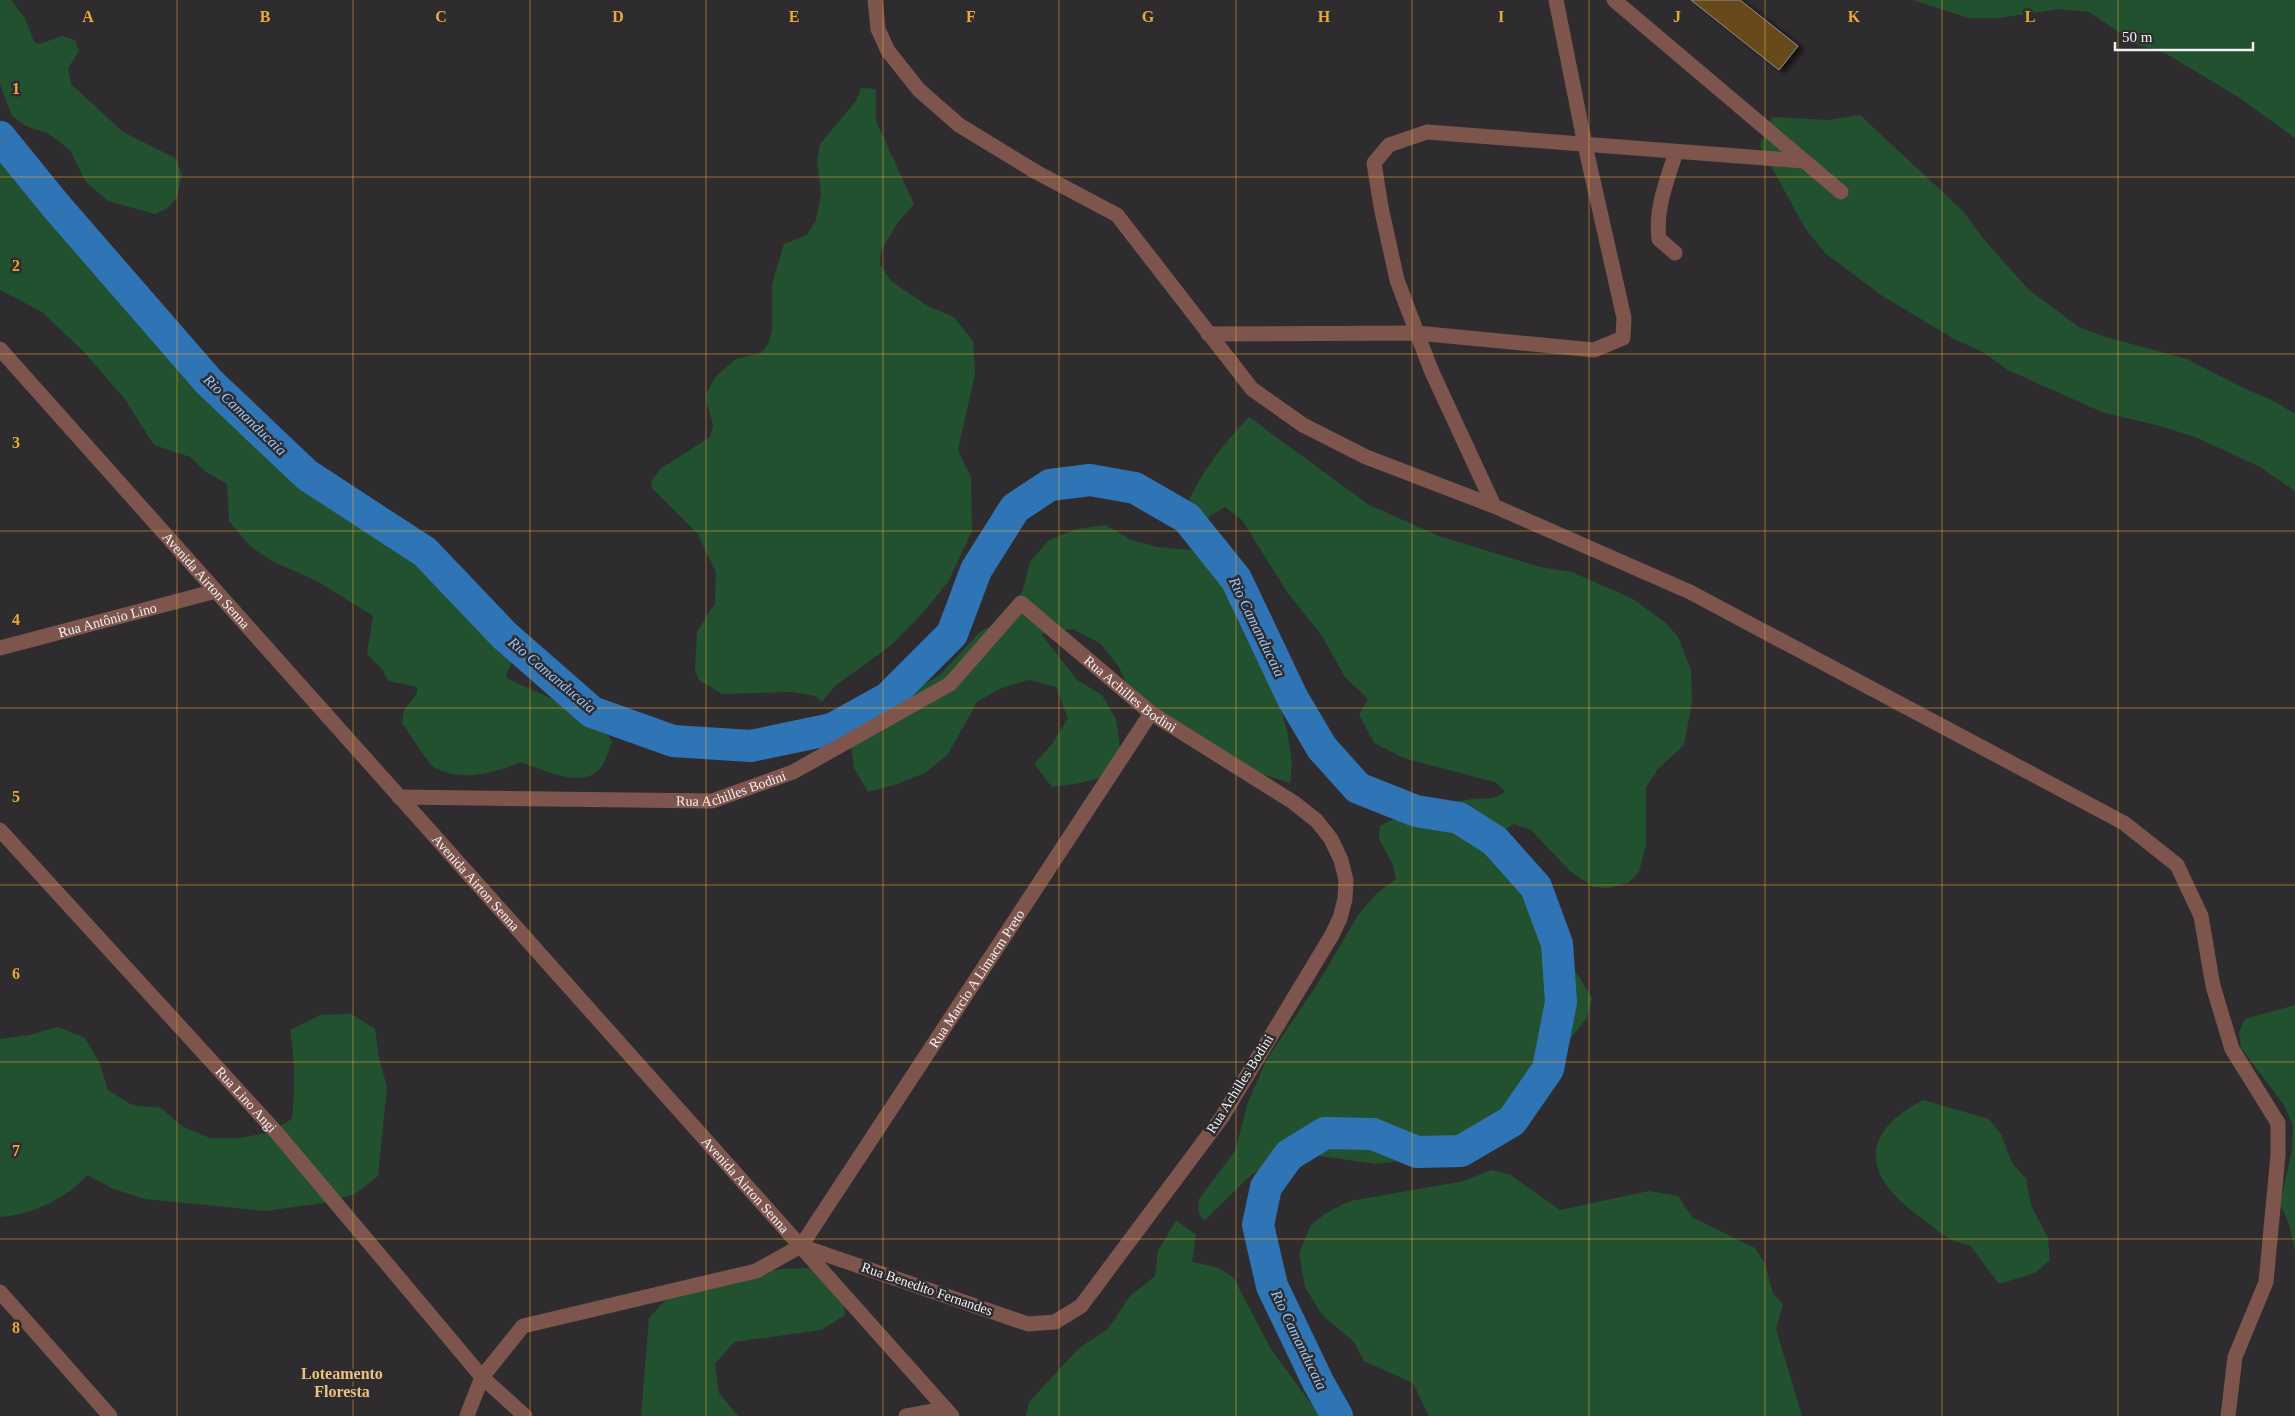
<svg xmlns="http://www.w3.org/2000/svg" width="2295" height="1416" viewBox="0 0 2295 1416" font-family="Georgia,serif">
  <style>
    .green { fill: #225130 }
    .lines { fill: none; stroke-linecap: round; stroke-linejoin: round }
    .river { stroke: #2f75b6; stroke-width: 32 }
    .building { fill: #67481a; stroke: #908d89; filter: url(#shadow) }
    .minor { stroke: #7d554c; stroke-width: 15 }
    .grid { fill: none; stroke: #e9aa38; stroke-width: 1; stroke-opacity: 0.55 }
    .labels { text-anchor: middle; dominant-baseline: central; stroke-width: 5; stroke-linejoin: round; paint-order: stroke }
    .street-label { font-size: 14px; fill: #f2f0f3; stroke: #2f2c2f }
    .water-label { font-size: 15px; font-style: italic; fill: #94c7fc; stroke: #2f2c2f }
    .quarter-label { font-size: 16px; font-weight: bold; fill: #edc27d; stroke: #2f2c2f }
    .grid-label { font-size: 16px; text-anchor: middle; font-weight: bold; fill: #e9aa38; stroke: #2f2c2f; stroke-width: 5; stroke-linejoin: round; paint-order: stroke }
  </style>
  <defs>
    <filter id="shadow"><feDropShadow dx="5.5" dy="3" stdDeviation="2.5" flood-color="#0009"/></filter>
  </defs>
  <rect width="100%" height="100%" fill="#2f2c2f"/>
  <!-- green -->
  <path class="green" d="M0,0h11l14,18 9,24 6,2 22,-8 13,4 4,11 -11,17 3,16 52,48 52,26 7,16 -5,23 -9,11 -13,6 -47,-13 -22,-19 -16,-32 -21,-16 -23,-8 -14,-10 -12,-32z
    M1913,0h382v138l-57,-41 -73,-44 -27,-8 -49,-33 -30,-3 -61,9h-30z
    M861,88l15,1v32l38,83 -16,18 -17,29 -1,13 11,17 35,24 28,12 19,24 2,33 -17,76 13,28 1,53 -24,51 -28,34 -30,30 -55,40 -13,16 -7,-6 -23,-4 -70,2 -23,-14 -4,-9 2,-39 18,-29 1,-31 -19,-39 -45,-45 -1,-6 9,-13 50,-32 3,-12 -8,-29 11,-20 20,-17 25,-6 7,-9 4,-14v-46l12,-40 23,-9 9,-15 5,-26 -4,-33 3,-17 36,-43z
    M1860,115l103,96 22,30 44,49 50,37 27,10 81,22 56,29 27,11 25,15v77l-35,-24 -65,-30 -35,-11 -58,-14 -94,-42 -25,-18 -29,-13 -73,-44 -56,-42 -20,-25 -45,-82 12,-29 56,3z
    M0,154l42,40 52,60 33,26 32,38 33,26 61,77 54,47 73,36 23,21 45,53 40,39 24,46 -6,11 2,5c27,13 92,36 104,63 -3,7 -5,15 -9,22 -16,29 -60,5 -83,-2 -26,11 -59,21 -86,5 -8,-6 -25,-35 -32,-44l2,-13 13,-17v-6l-29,-6 -5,-11 -16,-16 6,-38 -56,-35 -45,-20 -21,-14 -22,-26 -2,-37 -21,-12 -16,-15 -36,-12 -30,-47 -40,-46 -42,-40 -42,-22z
    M1249,417l120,88 70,31 101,31 32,5 61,27 33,24 12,14 13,33 1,32 -8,43 -26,24 -12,18v58l-7,27 -11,11 -20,5 -15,-1 -23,-16 -39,-41 -17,-6 -13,8 6,28 85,138 -5,20 -57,71 -65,45 -50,25 -38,5 -70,-10 -29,4 -27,17 -47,46 -6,-10 1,-12 36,-48 13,-49 19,-43 53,-79 38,-65 18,-21 20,-15 -3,-14 -14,-26 1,-13c25,-14 64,-23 93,-27 13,-1 23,1 32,-8l-10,-9 -89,-23 -32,-16 -15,-29 9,-15 -23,-22 -23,-41 -35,-44 -45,-72 -17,-13 -20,12 -17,-6 -2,-6c14,-34 38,-64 63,-90z
    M1106,525l25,15 26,7 34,3 25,18 23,56 41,82 8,29 4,29 -2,19 -41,-13 -118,-75 -12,-28 -18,-23 -28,-15 -32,5 36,46 25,15 14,24 4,29 -11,27 -28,8 -29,4 -18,-23 19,-21 15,-25 -12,-31 -27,-7 -28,8 -24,14 -29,52 -23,19 -28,11 -29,8 -14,-24 -4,-29 15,-24 27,-12 48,-28 41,-44 28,-14 14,-28 7,-27 19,-22 28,-11z
    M2295,1005v245l-6,-26 -9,-20 12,-54 1,-25 -9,-20 -43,-57 -2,-16 6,-13z
    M351,1014l24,15 4,29 8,29 -9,89 -23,18 -32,9 -58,8 -120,-12 -31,-10 -27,-14c-20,24 -57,40 -87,42v-178l29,-4 29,-8 27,11 14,24 9,28 24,15 29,3 22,19 27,11h29l29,-5 24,-14c3,-31 3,-58 -2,-89l31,-15z
    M1923,1100l66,19 12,15 11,29 14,16 5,26 17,33 2,22 -15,13 -36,11 -29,-39c-21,-3 -30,-13 -46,-25 -57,-40 -71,-83 -1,-120z
    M1491,1170l18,4 51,36 89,-19 29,5 14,21 63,31 10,16 8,30 10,10 -7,25 26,87h-373l-16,-33 -49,-22 -10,-19 -32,-27 -17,-28 -6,-34 12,-28 15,-12 24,-12 114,-20z
    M1176,1220l20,15 -4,27 27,6 14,9 38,72 49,67h-294l3,-14 50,-54 29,-19 22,-33 25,-20 3,-25z
    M812,1268l28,15 5,32 -24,15 -87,12 -19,22 4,29 19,23h-97l8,-98 19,-21 85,-24 29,-4z"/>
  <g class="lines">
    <!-- river -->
    <path class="river" d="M0,137l56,69 153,176 98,93 118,77 79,83 88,77 81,29 78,5 81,-17 56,-31 64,-64 24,-64 39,-62 35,-23 40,-5 45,8 52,30 49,61 57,120 29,49 36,40 58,23 43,7 36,23 41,46 21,57 4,58 -13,67 -36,52 -51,30 -44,1 -44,-18 -48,-1 -36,22 -23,32 -8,38 14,61 46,96 19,34"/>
  </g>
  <!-- building -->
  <path class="building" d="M1691,0h49l58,46 -19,24z"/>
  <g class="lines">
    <!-- minor -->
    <g class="minor">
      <path d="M875,0l3,29 10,22 31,39 40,35 77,47 81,43 135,174 51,36 63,32 128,49 196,86 434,231 53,42 24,51 12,70 19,63 46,74v32l-12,127 -31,75 -7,59"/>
      <path d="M1614,0l227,192"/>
      <path d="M1675,253l-16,-14c-4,-30 8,-59 17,-87"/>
      <path d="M1208,334l209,-1 177,17 29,-12 1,-20 -39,-173 -29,-145"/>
      <path id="s1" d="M0,349l952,1067"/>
      <path d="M1494,506l-63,-136 -34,-90 -16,-73 -7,-44 15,-18 38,-13 377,29"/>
      <path id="s2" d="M0,648l216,-57"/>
      <path id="s3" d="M399,797l313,4 81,-29 157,-88 71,-81 130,110 142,89 24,19 14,18 10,21 5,20 -1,19 -5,19 -8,17 -110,182 -141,189 -26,16 -27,2 -227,-78"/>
      <path id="s4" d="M0,830l277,303 205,244 43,39"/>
      <path d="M0,1292l110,124"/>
      <path id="s5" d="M467,1416l15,-39 41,-51 233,-55 45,-25 350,-533"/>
      <path d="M906,1416l39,-7"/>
    </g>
  </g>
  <!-- grid -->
  <path class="grid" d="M177,0v1416M353,0v1416M530,0v1416M706,0v1416M883,0v1416M1059,0v1416M1236,0v1416M1412,0v1416M1589,0v1416M1765,0v1416M1942,0v1416M2118,0v1416M0,177h2295M0,354h2295M0,531h2295M0,708h2295M0,885h2295M0,1062h2295M0,1239h2295"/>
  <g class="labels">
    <!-- street labels -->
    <g class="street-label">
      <text stroke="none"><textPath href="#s1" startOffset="310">Avenida Airton Senna</textPath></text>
      <text stroke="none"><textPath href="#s2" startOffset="111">Rua Antônio Lino</textPath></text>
      <text stroke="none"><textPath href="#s3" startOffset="829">Rua Achilles Bodini</textPath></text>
      <text stroke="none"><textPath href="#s3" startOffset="334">Rua Achilles Bodini</textPath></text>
      <text stroke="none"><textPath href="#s1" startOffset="715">Avenida Airton Senna</textPath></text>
      <text stroke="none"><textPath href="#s5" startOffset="718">Rua Marcio A Limacm Preto</textPath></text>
      <text transform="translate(1240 1084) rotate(-58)">Rua Achilles Bodini</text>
      <text stroke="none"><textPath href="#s4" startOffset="365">Rua Lino Angi</textPath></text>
      <text stroke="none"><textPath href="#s1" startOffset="1120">Avenida Airton Senna</textPath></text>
      <text transform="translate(927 1289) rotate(19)">Rua Benedito Fernandes</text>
    </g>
    <!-- water labels -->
    <g class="water-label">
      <text transform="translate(245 415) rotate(44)">Rio Camanducaia</text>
      <text transform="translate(1257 627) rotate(64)">Rio Camanducaia</text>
      <text transform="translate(552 675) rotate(40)">Rio Camanducaia</text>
      <text transform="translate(1299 1340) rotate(64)">Rio Camanducaia</text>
    </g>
    <!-- quarter labels -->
    <g class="quarter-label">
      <text x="342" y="1373">Loteamento<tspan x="342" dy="18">Floresta</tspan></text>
    </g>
  </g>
  <g class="grid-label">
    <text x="88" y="22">A</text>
    <text x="265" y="22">B</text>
    <text x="441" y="22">C</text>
    <text x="618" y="22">D</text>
    <text x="794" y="22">E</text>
    <text x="971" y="22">F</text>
    <text x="1148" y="22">G</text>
    <text x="1324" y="22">H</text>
    <text x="1501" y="22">I</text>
    <text x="1677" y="22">J</text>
    <text x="1854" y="22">K</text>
    <text x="2030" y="22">L</text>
    <text x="16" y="94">1</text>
    <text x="16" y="271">2</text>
    <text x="16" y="448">3</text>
    <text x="16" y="625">4</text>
    <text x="16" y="802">5</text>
    <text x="16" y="979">6</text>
    <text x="16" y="1156">7</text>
    <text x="16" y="1333">8</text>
  </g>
  <!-- scale -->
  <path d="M2115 42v8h138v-8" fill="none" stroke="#f2f0f3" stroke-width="2.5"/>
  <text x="2122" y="42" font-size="15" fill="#f2f0f3" stroke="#2f2c2f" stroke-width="4" paint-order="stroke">50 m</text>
</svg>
